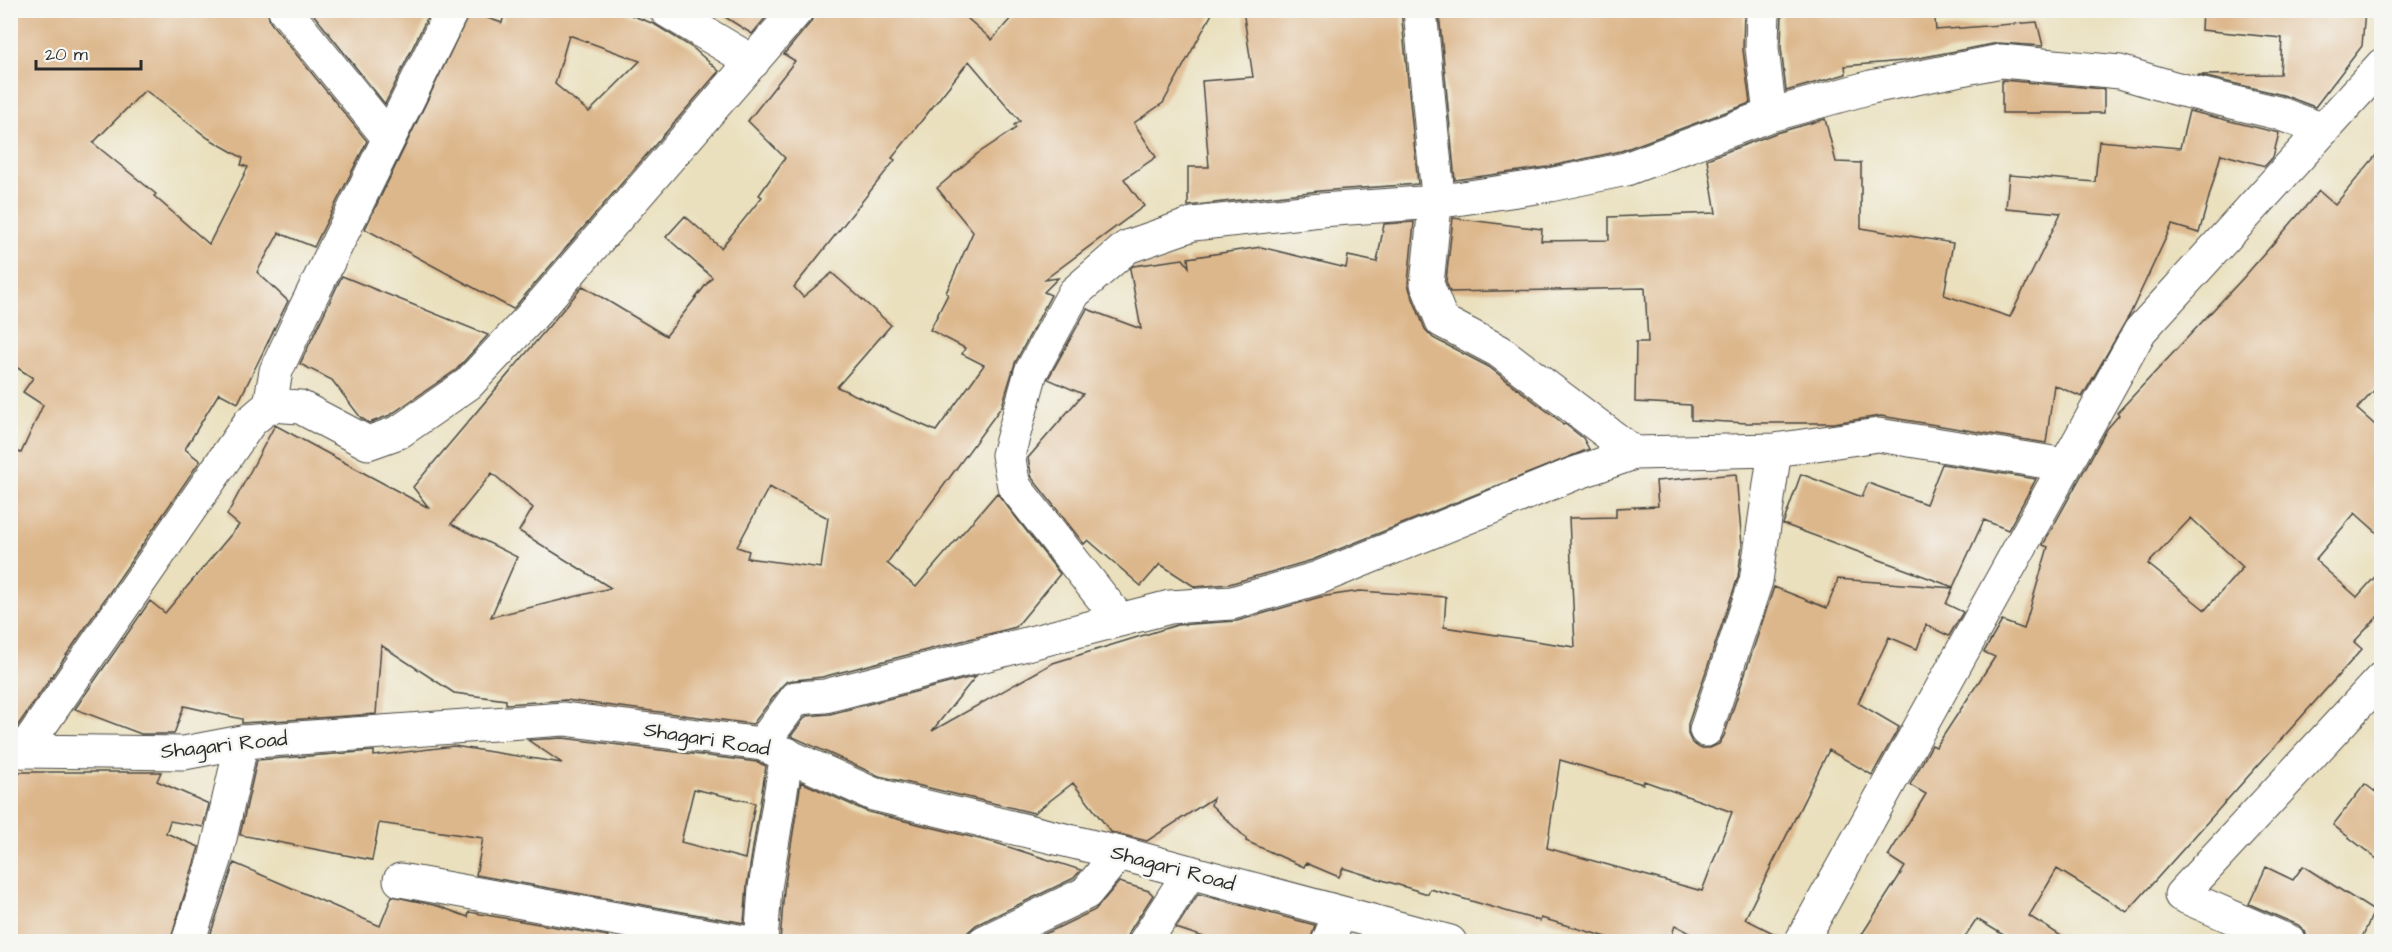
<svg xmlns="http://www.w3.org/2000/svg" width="2392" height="952" viewBox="0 0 2392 952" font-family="'Architects Daughter',sans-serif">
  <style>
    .building { fill: #ddb78c; fill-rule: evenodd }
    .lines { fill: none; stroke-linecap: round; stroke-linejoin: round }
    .minor-casing { stroke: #484641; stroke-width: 35 }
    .tertiary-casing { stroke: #484641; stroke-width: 35 }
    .minor { stroke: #fff; stroke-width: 33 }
    .tertiary { stroke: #fff; stroke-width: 33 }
    .labels { text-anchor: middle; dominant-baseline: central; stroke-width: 5; stroke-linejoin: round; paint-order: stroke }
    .street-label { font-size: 21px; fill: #2b2b2b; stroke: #f6f6f2 }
  </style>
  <rect width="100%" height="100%" fill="#f6f6f2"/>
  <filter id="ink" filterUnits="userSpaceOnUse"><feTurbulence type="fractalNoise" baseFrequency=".0167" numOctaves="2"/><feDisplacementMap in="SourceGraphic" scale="12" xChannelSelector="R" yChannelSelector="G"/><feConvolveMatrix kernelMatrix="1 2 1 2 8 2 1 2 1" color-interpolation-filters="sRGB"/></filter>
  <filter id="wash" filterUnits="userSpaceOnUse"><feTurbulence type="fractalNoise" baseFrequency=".008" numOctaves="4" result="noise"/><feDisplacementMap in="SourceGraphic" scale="24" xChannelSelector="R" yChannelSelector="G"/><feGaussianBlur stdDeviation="1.35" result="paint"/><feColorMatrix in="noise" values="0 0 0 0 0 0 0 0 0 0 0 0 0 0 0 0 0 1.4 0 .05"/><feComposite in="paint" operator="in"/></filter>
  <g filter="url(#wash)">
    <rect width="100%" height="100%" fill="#eae0bd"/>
    <g id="blocks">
      <!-- building -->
      <path class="building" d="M10,10h257l3,12 97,119 -53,106 -35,-14 -22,39 31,29 -50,102 -19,-10 -34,56 15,12 -186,270h-4v-282l11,4 22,-48 -20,-13 10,-14 -23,-15zM145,90l63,48 35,20 -2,7 7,2 -39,77 -55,-48 2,-2 -63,-51z
        M310,10h121l-46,94z
        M505,10h113l36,14 39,24 26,23 -206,238 -148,-80 105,-217 32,11zM569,35l71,26 -51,51 -34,-28z
        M714,10h58l-20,24z
        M815,10h143l34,30 26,-30h196l-51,93 -29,20 22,34 -32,22 20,27 -100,74 14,-2 -14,14 7,3 -36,68 -13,43 -115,157 29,24 81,-94 63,81 -44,53 -194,50 -35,4 -6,6 -28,37 -187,-24 -60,4v-4l-52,-7 -73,-48 -5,69 -134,9v-4l-58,-13 -10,28h-33l-66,-25 75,-108 15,12 74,-88 -12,-10 48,-90 154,83 -16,-21 170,-201 83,50 46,-59 -46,-40 19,-21 36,32 41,-51 -3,-2 26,-37 -37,-37 47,-60 -11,-7 27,-32zM969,61l51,60 -6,4 2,3 -39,26 -40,34 36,44 -27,61 2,1 -18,36 35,18 -3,6 22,11 -48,66 -99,-44 54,-62 -59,-52 -29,24 -9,-10 101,-127 -3,-2zM492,473l41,35 -14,23 92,57 -120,29 26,-60 -66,-33zM769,487l59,31 -7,50 -74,-10 2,-7 -12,-4z
        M1243,10h158l17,174 -99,7 -131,15v-39h21l-7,-86 51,-4z
        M1476,10h268l-1,40 7,53 -129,48 -74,16 -92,13 -16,-167z
        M1782,10h152l2,20 101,-8 6,24 -45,-3 -95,18 -58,5 1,8 -60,17 -5,-44z
        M2202,10h163l-3,36 -47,61 -32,-12 -85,-20 82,-1 2,-36 -81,-8z
        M2002,80l102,9v24h-102z
        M2189,111l90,22 -6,24 -8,9 -44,-12 -22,79 -27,-8 -42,89 -48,83 -28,-12 -8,58 -165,-27 -48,7h-86l-56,-3v-15l-56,-3 1,-60h12l-3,-54 -195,4 -4,-11 7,-63 89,11 -1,12 68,-1v-23l107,-4 -9,-54 69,-26 49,-14 11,43 25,1v65l92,15 -9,52 66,22 51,-104 -55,-5 3,-33 86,7 4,-41 81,7z
        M2382,148v234l-25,27 25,22v106l-27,-24 -40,47 42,37 25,-28v43l-28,30 8,7 -235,263 -70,-43 -28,47 42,26h-56l-38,-23 -15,23h-105l48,-75 -17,-11 38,-62 -16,-9 22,-40 4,2 59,-90 -11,-5 18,-31 22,8 24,-82 -5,-2 64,-116 12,-14 -2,-2 127,-136 75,-86 16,14zM2191,518l52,49 -38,43 -57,-46z
        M1414,222l-6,61 2,8 15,38 8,9 56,29 71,54 3,4 2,-1 18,14 6,11 -277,111 -83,24 -34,3 -35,-23 -19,22 -53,-46 -4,4 -52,-66 -4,-20 55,-64 -35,-15 39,-70 54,20 -11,-60 3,-3 50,-7 6,8 -1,-9 73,-11 85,21 2,-12 29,6 7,-38z
        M342,276l146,59 -32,35 -66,45 -21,8 -8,-5 -29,-38 -32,-16z
        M1942,464l94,15 -28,51 -24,-10 -31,67 -170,-63 18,-50 61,23 6,-14 58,21z
        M1736,474l6,71 -4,32 -50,147v10l4,9 8,5h10l9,-4 5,-8 50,-149 53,21 11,-29 115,9 -7,16 17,8 -14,24 -23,-11 -9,24 -28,-12 -31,66 41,24 -27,48 -43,-25 -84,169 38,19 -1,4h-75l-32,-17 -5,17h-46l-83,-24 -1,3 -110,-32 -2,5 -85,-26 -4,9 -33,-14 -2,4 -58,-26v-3l-35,-33 2,-7 -66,43 -36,-9 -38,-49 -39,30 -155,-37 -88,-40 15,-20 24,-2 146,-38 -44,55 121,-68 124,-38 60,-4 83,-24 40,-6 86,6 -2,30 131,20 -6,-129 47,-1v-9l42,-2 -2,-25zM1560,760l83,24 1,-3 88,31 -30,79 -155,-43z
        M563,738l194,24 9,4 -19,119 -3,38 -268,-48 7,-37 -104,-15 -7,37 -132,-25 17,-75 117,-9v5l80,-10 108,17 -34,-23zM694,789l61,14 -10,56 -64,-17z
        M10,768h3l-2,4h150l-4,9 52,23 -6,23 -33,-6 -4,12 33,14 -29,95h-160z
        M801,782l67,30 128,31 85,27 -7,8 -98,47 -8,7 -3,10h-185l4,-52z
        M2365,784l17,13v66l-49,-38z
        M234,863l146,63 12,-30 46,10 30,11 1,-5 139,24 -2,6h-398z
        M2303,866l71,45 -14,31h-52l-3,-11 -7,-6 -49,-21 17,-37 27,13z
        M1119,882l30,9 4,4 -24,37 -3,10h-98l67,-32z
        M1198,894l117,31 -5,17h-91l-43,-14z"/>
    </g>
  </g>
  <g filter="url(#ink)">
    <use href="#blocks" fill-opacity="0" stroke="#484641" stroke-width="1.5"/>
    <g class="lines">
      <defs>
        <path id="minor" d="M285,10l103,127
          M666,10l87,52
          M1420,10l17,176 -10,98 15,37 57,30 135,102
          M1763,10l-1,38 8,67
          M270,405l6,-34 26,-56 150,-305
          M1119,619l-105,-133 -6,-31 23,-83 43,-79 53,-46 66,-23 128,-14 115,-8 114,-17 76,-16 144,-54 101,-28 130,-26 119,11 54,16 104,25 45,17
          M1706,730l50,-149 19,-131
          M762,744l34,-46 29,-2 345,-89 62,-4 86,-25 253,-103 63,-22 141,-3 103,-15 187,30
          M23,751l227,-329 20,-17 30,2 68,36 31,-11 69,-48 62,-66 267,-308
          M400,880l344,62
          M188,942l27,-82 27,-118
          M761,942l4,-54 22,-134
          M984,942l102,-49 33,-40
          M1145,942l45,-70
          M1328,942l12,-29
          M1801,942l339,-611 242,-266
          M2290,942l-109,-47 201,-217"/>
        <path id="tertiary" d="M10,749l13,2 161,2 58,-11 322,-23 198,25 111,50 246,59 331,89"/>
      </defs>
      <!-- minor casing -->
      <use href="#minor" class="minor-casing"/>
      <!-- tertiary casing -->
      <use href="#tertiary" class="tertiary-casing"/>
      <!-- minor -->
      <use href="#minor" class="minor"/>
      <!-- tertiary -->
      <use href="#tertiary" class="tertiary"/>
    </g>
  </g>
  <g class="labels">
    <!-- street labels -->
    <g class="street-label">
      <text transform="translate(707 739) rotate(9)">Shagari Road</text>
      <text transform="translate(224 745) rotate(-6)">Shagari Road</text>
      <text transform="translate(1173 868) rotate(15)">Shagari Road</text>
    </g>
  </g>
  <!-- margin -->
  <rect width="2392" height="952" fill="none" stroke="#f6f6f2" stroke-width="36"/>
  <!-- scale -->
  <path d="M36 60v9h105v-9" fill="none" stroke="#2b2b2b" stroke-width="3"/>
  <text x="45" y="60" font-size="18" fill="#2b2b2b" stroke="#f6f6f2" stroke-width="4.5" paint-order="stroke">20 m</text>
</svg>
